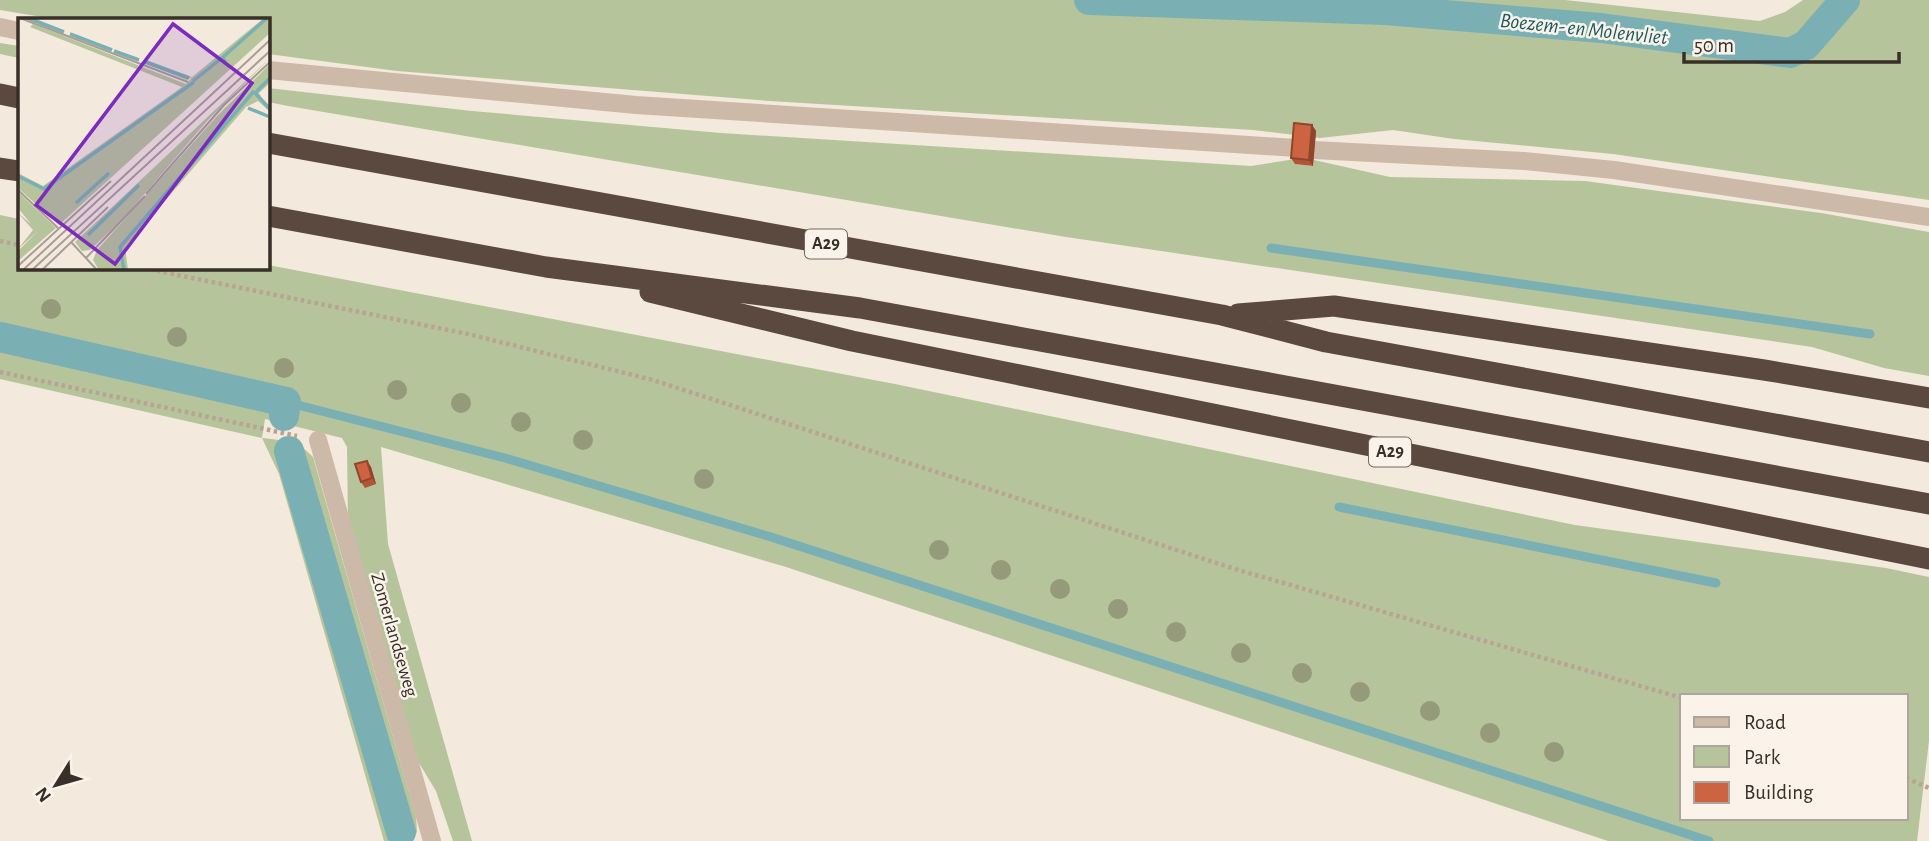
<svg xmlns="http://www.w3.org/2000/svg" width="1929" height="841" viewBox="0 0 1929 841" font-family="'Alegreya Sans',sans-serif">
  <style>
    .green { fill: #b6c49b; fill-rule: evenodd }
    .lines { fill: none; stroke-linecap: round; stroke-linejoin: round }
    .stream { stroke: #7ab0b3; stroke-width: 9 }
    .canal { stroke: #7ab0b3; stroke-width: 30 }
    .path { stroke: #b9a392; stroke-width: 4.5; stroke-dasharray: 3.5 3.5; stroke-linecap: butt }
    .minor { stroke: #cdb9a8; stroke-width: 18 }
    .highway { stroke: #5b483f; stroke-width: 21 }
    .tree { fill: #959a7b }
    .wall { fill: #b05638 }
    .shaded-wall { fill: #90462e }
    .building { fill: #cd6441; stroke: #90462e; stroke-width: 2 }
    .labels { text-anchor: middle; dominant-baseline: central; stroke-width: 5; stroke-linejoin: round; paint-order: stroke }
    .shield { fill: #fbf3ea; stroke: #736962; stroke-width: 2 }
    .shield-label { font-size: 18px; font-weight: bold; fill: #392e28 }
    .street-label { font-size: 19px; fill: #392e28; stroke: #fbf3ea }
    .water-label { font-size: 21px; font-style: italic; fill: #1b595e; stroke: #fbf3ea }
    .inset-river { fill: none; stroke: #7ab0b3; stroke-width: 3.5 }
    .inset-road { fill: none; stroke: #a99e95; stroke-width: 2 }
    .view { fill: #7b2cbf; fill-opacity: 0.15; stroke: #7b2cbf; stroke-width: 3.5 }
    .inset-edge { fill: none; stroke: #392e28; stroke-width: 3.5 }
  </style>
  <rect width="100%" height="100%" fill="#f4e9dd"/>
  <!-- green -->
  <path class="green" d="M0,0h1565l195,21 25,-9 18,-12h126v200l-316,-46 -159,-15 -61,-9 -73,8 -67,-8 -484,-29 -372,-30 -129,-17v-35h-214l-54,-9z
    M0,43l19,3v12l-19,-4z
    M268,88l204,23 249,22 530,33 44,-7 1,5 17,2 1,-6 76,17 195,4 236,32 108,19v144l-45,-8 -72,-21 -746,-110 -778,-131 -20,-4z
    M0,215l19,4v49h249v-3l627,119 680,141 311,43 43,9v164l-12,100h-309l-822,-274 -405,-120 7,97 84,297h-19l-17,-50 -20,-33 -68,-235 -1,-76 -5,-9 -77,-19 -3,19 35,4 16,15 103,360 1,15 -5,9h-28l-105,-367 -17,-36 -262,-59zM1682,696h224v122h-224z"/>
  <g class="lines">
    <!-- stream -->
    <path class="stream" d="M1271,248l599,86
      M286,402l219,56 266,79 938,304
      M1339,507l377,76"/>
    <!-- canal -->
    <path class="canal" d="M1089,0l296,10 216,18 189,25 16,-8 39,-45
      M0,337l286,65 -2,14
      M289,451l112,381"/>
    <!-- path -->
    <path class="path" d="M0,241l19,4
      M143,268l325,66 185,46 582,189 447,129
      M0,372l297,64
      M1906,778l23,10"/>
    <!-- minor -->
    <path class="minor" d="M0,27l19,4
      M268,70l368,35 660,43
      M1314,150l210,11 90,9 315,47
      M318,440l114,401"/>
    <!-- highway -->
    <path class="highway" d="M0,94l19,4
      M268,143l954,172 104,27 603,110
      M0,168l19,3
      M268,216l278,51 314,41 1069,196
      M650,292l202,49 1077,218
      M1238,314l96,-8 430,64 165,28"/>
  </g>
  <!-- trees -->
  <g class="tree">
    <circle cx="51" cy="309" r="10"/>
    <circle cx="177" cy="337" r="10"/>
    <circle cx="284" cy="368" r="10"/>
    <circle cx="397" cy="390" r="10"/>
    <circle cx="461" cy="403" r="10"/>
    <circle cx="521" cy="422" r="10"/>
    <circle cx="583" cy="440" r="10"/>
    <circle cx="704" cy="479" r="10"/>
    <circle cx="939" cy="550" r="10"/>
    <circle cx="1001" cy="570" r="10"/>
    <circle cx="1060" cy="589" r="10"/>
    <circle cx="1118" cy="609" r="10"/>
    <circle cx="1176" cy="632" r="10"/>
    <circle cx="1241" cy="653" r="10"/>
    <circle cx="1302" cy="673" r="10"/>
    <circle cx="1360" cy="692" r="10"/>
    <circle cx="1430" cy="711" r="10"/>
    <circle cx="1490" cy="733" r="10"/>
    <circle cx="1554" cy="752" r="10"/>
  </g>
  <!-- wall -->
  <path class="wall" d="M1312,125l4,6 -3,35 -18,-2 -4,-6z
    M367,461l4,6 5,17 -11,4 -4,-6z"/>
  <!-- shaded-wall -->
  <path class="shaded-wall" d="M1312,125l4,6 -3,35 -4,-6z
    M367,461l4,6 5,17 -4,-6z"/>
  <!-- building -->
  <path class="building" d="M1294,123l18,2 -3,35 -18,-2z
    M367,461l5,17 -11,4 -6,-18z"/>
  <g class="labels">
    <!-- shield labels -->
    <g class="shield">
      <rect x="805" y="229.5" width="42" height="29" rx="5"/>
      <rect x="1369" y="437.5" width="42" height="29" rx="5"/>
    </g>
    <g class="shield-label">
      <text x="826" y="244">A29</text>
      <text x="1390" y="452">A29</text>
    </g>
    <!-- street labels -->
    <g class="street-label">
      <text transform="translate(394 635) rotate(74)">Zomerlandseweg</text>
    </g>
    <!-- water labels -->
    <g class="water-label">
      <text transform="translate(1584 29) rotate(6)">Boezem- en Molenvliet</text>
    </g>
  </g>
  <!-- overview -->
  <g transform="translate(18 18)">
    <rect width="252" height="252" fill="#f4e9dd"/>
    <path d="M246,0h6v15l-211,192 -41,-37v-15l25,13 139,-99 -152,-60 3,-3 153,60 6,-7 -5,3 -43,-17v-4l48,18zM252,40l-62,62 -85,99 -33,31 -8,1 -7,-9zM252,46v19l-11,10 11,19 -12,-11 -12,6 -121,140 3,23h-29l-6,-10 4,-10 120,-134zM0,174l38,36 -38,33v-10l20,-20 -20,18 15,-19 -15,-17 13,11 -13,-16z" fill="#b6c49b"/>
    <path class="inset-river" d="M10,0l36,14M52,16l42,16M96,33l25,9M204,40l45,-40M127,44l44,16M252,60l-15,15 15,16M175,63l29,-23 4,4M230,90l22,9M0,158l26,13 150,-107M58,185l33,-30M70,217l51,-50M106,252l-4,-23 134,-156"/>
    <path class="inset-road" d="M2,0l168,64M0,172l40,38M128,176l78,-89 46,-43M53,224l26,28M68,240l59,-62M0,248l93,-85M5,252l247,-230M14,252l238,-219M24,252l66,-63"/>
    <path class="view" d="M155,6l79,59 -137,181 -79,-59z"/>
    <rect width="252" height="252" class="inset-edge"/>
  </g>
  <!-- legend -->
  <rect x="1680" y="694" width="228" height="126" fill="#fbf3ea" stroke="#ada49c" stroke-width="2"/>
  <rect x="1694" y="717" width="35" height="10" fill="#cdb9a8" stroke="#ada49c" stroke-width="2"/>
  <text x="1744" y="729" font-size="21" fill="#392e28">Road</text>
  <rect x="1694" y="746" width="35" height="21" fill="#b6c49b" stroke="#ada49c" stroke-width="2"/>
  <text x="1744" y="764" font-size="21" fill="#392e28">Park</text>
  <rect x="1694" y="782" width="35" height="21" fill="#cd6441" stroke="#ada49c" stroke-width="2"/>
  <text x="1744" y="799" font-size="21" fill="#392e28">Building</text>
  <!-- north arrow -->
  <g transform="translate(56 785) rotate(233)" stroke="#fbf3ea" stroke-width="5" paint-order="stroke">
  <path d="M0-5L12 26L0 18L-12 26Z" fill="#392e28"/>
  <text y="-10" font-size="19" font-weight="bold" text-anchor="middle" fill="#392e28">N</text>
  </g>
  <!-- scale -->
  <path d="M1684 52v10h215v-10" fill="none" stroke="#392e28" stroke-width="3.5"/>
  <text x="1694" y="52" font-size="21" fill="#392e28" stroke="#fbf3ea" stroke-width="5" paint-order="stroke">50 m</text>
</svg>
